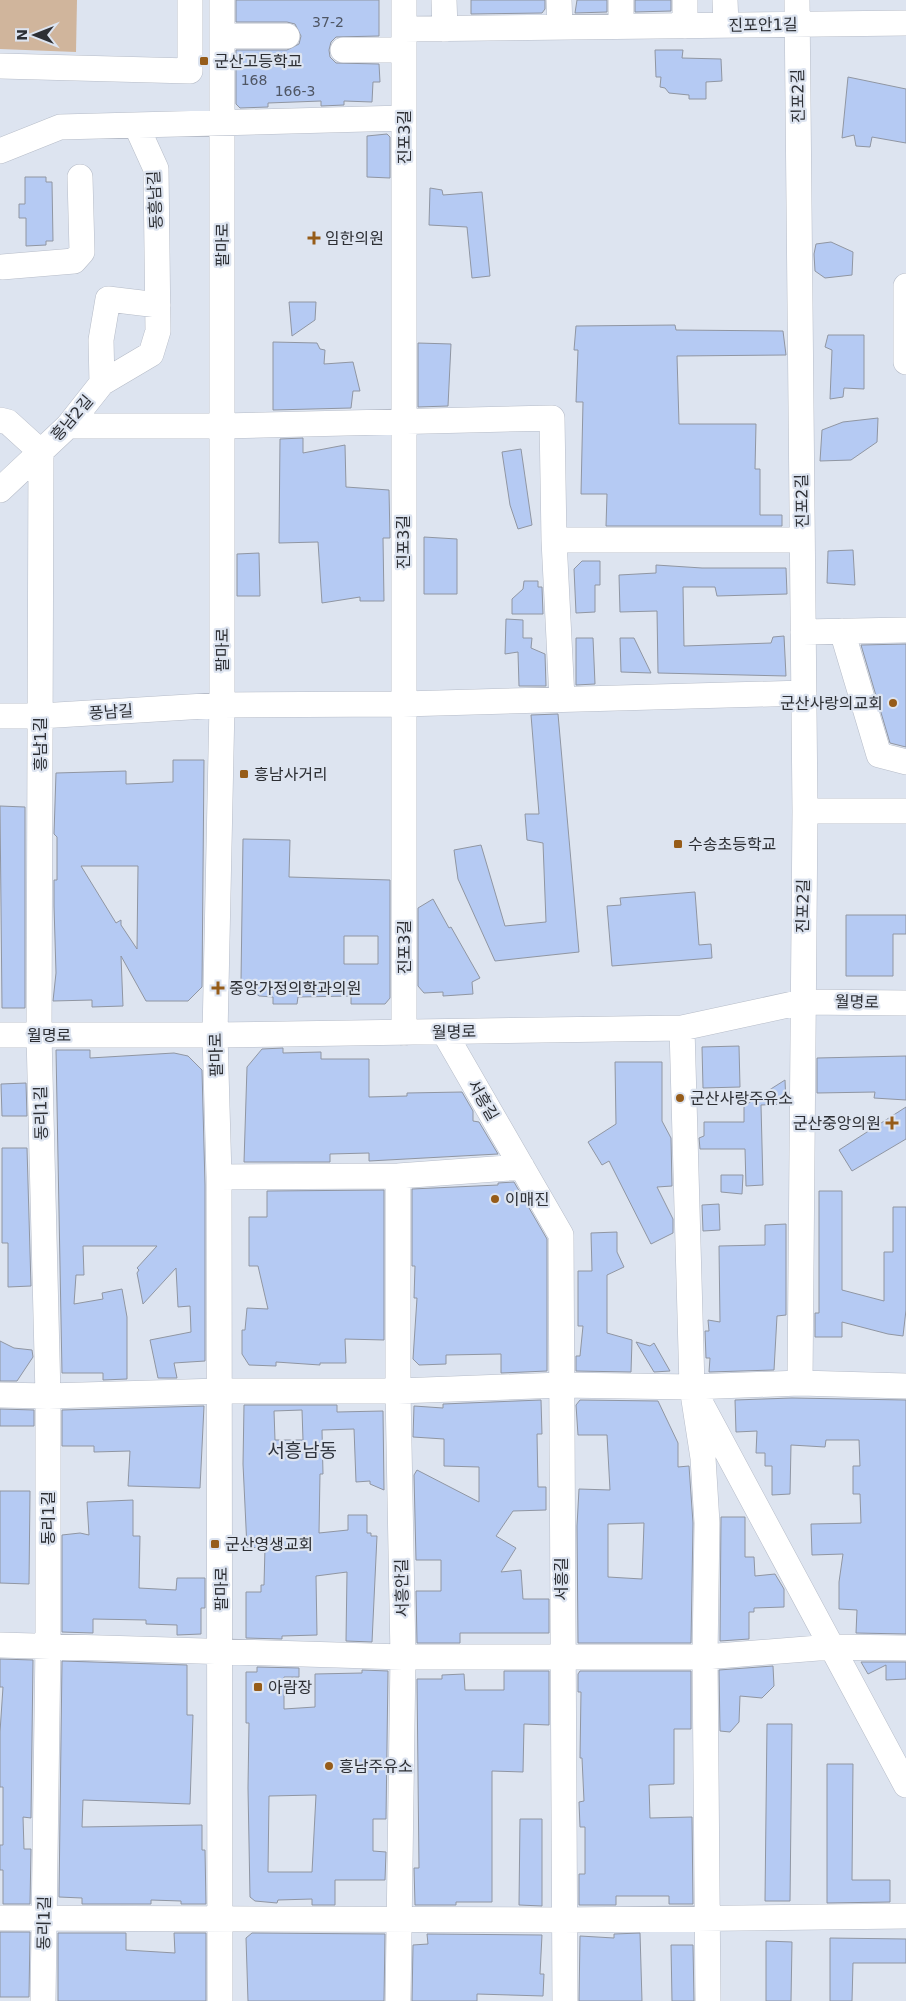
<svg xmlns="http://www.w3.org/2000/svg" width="906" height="2001" viewBox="0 0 906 2001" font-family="'DejaVu Sans','Noto Sans KR',sans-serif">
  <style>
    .green { fill: #d0b59c }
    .building { fill: #b5caf3; stroke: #9096a2; fill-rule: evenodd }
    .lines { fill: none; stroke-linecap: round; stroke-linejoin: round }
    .minor-casing { stroke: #b6bcc8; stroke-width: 26 }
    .minor { stroke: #fff; stroke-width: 25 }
    .poi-dot { fill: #965c19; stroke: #dde4f0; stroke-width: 2 }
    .labels { text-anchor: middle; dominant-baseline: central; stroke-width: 4.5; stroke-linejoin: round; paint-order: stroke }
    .number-label { font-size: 14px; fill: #4f5664 }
    .street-label { font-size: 16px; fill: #2d2f34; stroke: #dde4f0 }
    .poi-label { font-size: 16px; fill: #2d2f34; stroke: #dde4f0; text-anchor: start }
    .quarter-label { font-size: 19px; fill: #30353f; stroke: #dde4f0 }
  </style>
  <rect width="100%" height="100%" fill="#dde4f0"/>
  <!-- green -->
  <path class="green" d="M0,0h77l-1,52 -76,-3z"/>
  <!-- building -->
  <path class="building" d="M236,0h143v36l-43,1 -5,5 -2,8 1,7 6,6 43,1 1,18h-7l-1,20 -28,-1v4l-23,1v-5l-53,2v4l-28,1 -4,-4v-54h51l12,-6 2,-8 -6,-12 -8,-2h-51z
    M471,0h74v9l-3,4 -71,1z
    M577,0h30v12l-32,1z
    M635,0h36v11l-36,1z
    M655,50h28l-1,8 39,1 1,22 -16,1v17h-17v-4l-20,-2 -4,-5 -5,-1 1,-10h-5z
    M848,77l58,12v54l-34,-6 -2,10 -14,-1 -2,-11 -12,3z
    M387,134l3,3v41l-23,-1v-41z
    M25,177h21v5h6l1,59h-7v4l-20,1v-28h-7v-14h6z
    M430,188l12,2 1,5 39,-3 8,84 -18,2 -5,-51 -38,-2z
    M831,242l22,10 -1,23 -27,3 -10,-7 -1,-17 2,-10z
    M289,302h27l-1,18 -23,16z
    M675,325l1,5 107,1 3,24 -109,1 2,68h77l-1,45h5v46h22v11h-176l1,-32h-26l2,-92h-7l2,-52h-4l2,-24z
    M828,335h36v54l-20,-1 -1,9 -13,2 2,-49 -7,-3z
    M273,342l44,1 3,6 5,1 -1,14 29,-2 7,29h-7l-2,17 -78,2z
    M418,343l33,1 -3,62 -30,1z
    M878,418l-1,24 -26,18 -31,1 2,-31 21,-8z
    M303,438v15l42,-8 1,42 43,3 1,48h-7l1,63h-24v-4l-38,6 -4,-61 -39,1 1,-104z
    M521,449l11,76 -14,4 -8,-24 -8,-53z
    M424,537l33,2v55h-33z
    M853,550l2,35 -28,-2 1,-32z
    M259,553l1,43h-23v-42z
    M582,561h18v24h-5v27l-19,1 -2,-44z
    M656,565l46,3h84l1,26 -70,2 -2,-9h-32l1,59 87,-3 2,-6 11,-1 2,40 -128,-3 -1,-62 -37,1 -1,-37 37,-2z
    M524,581h14v6h4l1,27h-31v-15l11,-10z
    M506,619l17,1v18h9l-1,10 14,6 1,32h-27l-1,-34 -13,2z
    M576,638h17l2,46 -19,1z
    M620,638h14l17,35 -30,-1z
    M906,644v103l-16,-4 -29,-98z
    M558,714l21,238 -84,9 -37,-82 -4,-29 27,-5 24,81 41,-4 -3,-79 -16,-3 -2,-26h14l-8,-99z
    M173,760h31l-2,227 -14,14h-42l-25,-45 2,50 -31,1v-7l-39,1 3,-28 -2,-67v-26h3v-43l-3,-3 2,-61 70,-2v13l47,-2zM81,866h57l-1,83 -16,-24v-5l-5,3z
    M0,806l25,1v201h-23z
    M243,839l47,1 -1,37 101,3v118l-5,6h-34v-8l-53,1 -1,7h-24v-7l-14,-1 -18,-15zM344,936h34v28h-34z
    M695,892l4,53 12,-1 1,14 -100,8 -5,-60 14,-1 -1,-7z
    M433,899l16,29 2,-1 29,51 -8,4 1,12 -30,2v-4l-19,1 -6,-7v-78z
    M846,915h60v19h-13v42h-47z
    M739,1046l1,41 -37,1 -1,-41z
    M283,1048v5l38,-1v7h48v38l38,-1v-3l55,-1 11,19v10l6,1 19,32 -129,7v-8l-39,1v8h-86l3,-95 15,-18z
    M56,1050h34v8l84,-5 14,3 14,14 3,115v176l-31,2 3,15h-19l-8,-38 41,-8 -1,-26 -12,1 -2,-39 -33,36 -6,-31 2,-3 -2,-2 20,-22h-74l1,29h-8l-2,29 29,-5 -1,-6 20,-4 5,28v62l-24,1v-7h-41z
    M906,1056v44l-32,-2 1,-6 -58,1v-35z
    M615,1062h47v59l9,17 1,48 -15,1 16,32v14l-22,11 -42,-83 -7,4 -14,-23 28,-18z
    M785,1080l1,24 -25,1 2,80 -17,1 -1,-37h-45l-1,-11 5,-2v-14h40v-16z
    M26,1083l1,33h-25l-1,-32z
    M906,1107v32l-54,32 -13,-21z
    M2,1148h25l4,138 -23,1v-44h-6z
    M721,1175h22l-1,19 -21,-2z
    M514,1182l33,57v132l-46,2v-19l-55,1v9l-27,1 -6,-6 4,-61h-3l1,-32h-3v-77l86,-4v-2z
    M384,1190v150l-39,-1 1,24h-26v2l-44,-3v4l-27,-1 -7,-11v-24h3l2,-22 21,1 -10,-43h-9v-49h18v-26z
    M819,1191h23v99l42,11v-49h9v-45h13v103l-3,26 -15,-2 -46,-12v15h-27v-24h4z
    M719,1204l1,26 -17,1 -1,-26z
    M786,1224v91l-9,1 -3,54 -65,2 1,-14h-4l-1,-27h4l-1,-11 12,2 -1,-76 46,-1v-20z
    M617,1232v20l7,15 -17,8v58l25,7 -1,32 -55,-1v-15h4l3,-30h-5v-55h14l-1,-38z
    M0,1341l14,7 18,2 1,7 -16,24h-17z
    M636,1342l14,4 4,-3 16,28 -16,1z
    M792,1398l114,2v234l-50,-1 1,-23 -18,-1v-27l4,-28 -31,1 -1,-31 50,-1 -1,-29h-7v-28h7l-1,-26h-33l-1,7 -34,-2 -1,49 -18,1v-29h-7v-13h-9l1,-22 -21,1 -1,-32z
    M541,1400l1,34h-5l1,53h8v23l-33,1 -17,25 20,12 -15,24 20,-2 2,29h26v34h-89v10h-43l-1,-52h25v-31h-25l-2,-85 3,-5 62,32v-35l-35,-1v-27l-31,-2 1,-31 29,2v-4z
    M580,1400l78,1 20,42v24l11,-1 4,57 -2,120h-113l-1,-117 2,-37 31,1 -3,-55h-29l-2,-30zM644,1523l-2,56 -34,-2v-53z
    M244,1405h93v7l46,-1 1,79 -14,-6v-3l-14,1 -2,-53 -32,1 1,44h-3l-1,59 29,-3v-15h19v18h4v3h6l-5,106 -26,-1 1,-69 -31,4 1,59 -35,1v3l-36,-1v-46h15v-7h3l1,-38 -18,1 -4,-84zM302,1410l1,30h-28l-1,-29z
    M204,1406l-4,82 -72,-2 2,-35 -36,1v-6h-32v-36z
    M0,1409l34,1v16h-34z
    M0,1491h30l-1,93 -29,-1z
    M133,1500v36h7l-1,52 37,2 1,-12h28v30h-4v26l-24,1v-10l-31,-1v-4l-53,-1v14l-31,-1v-97l18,-2 9,2 -2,-33z
    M721,1517h24v40h9l1,19 20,-2 9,15v18l-30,1v4h-5v27l-29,2z
    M0,1659l33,1 -2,158 -8,-1 1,32h7l-1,55h-27v-34h-3v-25h3v-58h-3v-55l3,-45h-3z
    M62,1661l125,4v50h6l-3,89 -107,-4 -1,27 120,-2v25h3l1,54h-25v-3l-30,-1v4h-69v-6l-23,-1z
    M861,1662h45v17l-20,1v-15l-18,9z
    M773,1666l1,20 -12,12 -22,-2 -1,26 -9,10 -10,-1 -1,-61z
    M257,1667l42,1v9h-15v32l31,-2v-33l47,-1v-3l26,1 -2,148h-13v32l13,1 -1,28h-50v25h-23v-6l-34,1 -1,3 -22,-2 -5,-4 -2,-109 1,-65h-3v-51h11zM316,1795l-4,77h-44l1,-76z
    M504,1671h45v54l-25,-1 -1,48 -31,-1v131h-36v3h-41l-1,-37h5l-2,-189h25v-4l22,-1 1,16h39z
    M580,1671h111v58h-17v55l-25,1 1,33 42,-1 1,87h-24v-8h-53v9h-37v-31h6v-47h-5l-1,-25 5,-1 -2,-43h-2l1,-66h-3v-18z
    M767,1724h25l-2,177h-25z
    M827,1764h26l-1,116h38v22l-63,1z
    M520,1819h22v87l-23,-1z
    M0,1932h30l-1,65h-29z
    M58,1933h68v17l49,3 -1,-20h32v68h-148z
    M252,1933l133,1 -1,67h-136l-2,-63z
    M640,1933l2,68h-63l1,-65 34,2v-4z
    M427,1934l115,1 -2,39h4l-1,22 -66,-2v7h-65l1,-56 15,-1z
    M830,1938l76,1v24h-53l-1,38h-22z
    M766,1941l26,1 -1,59h-25z
    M671,1945h22l1,56h-22z"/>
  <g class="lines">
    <defs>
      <path id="minor" d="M444,0l1,29
        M559,0l1,27
        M685,0v26
        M725,0l1,25
        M797,0l8,811 -5,572
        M621,26v-26
        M404,29l502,-6
        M222,36h65
        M343,50h61
        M0,66l190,5v-71
        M0,151l60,-24 344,-9
        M2,267l72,-6 8,-9 -2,-75
        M906,286v76
        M102,383l-1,-43 7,-41 50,6
        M0,420l8,2 33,30 -2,583 9,361v249l-5,356
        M68,426h154l330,-8 2,122 8,159
        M0,490l68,-64 34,-43 49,-29 7,-23 -2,-162 -20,-44
        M554,540h248
        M842,631l37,124 27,7
        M803,632l103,-2
        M0,716h40l182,-11 181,-1 401,-11
        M805,811h101
        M682,1028l10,359 11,71 4,65 -2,134 3,344
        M444,1032l117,203 4,766
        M404,1033v-1033
        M0,1035h215l467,-7 120,-26 104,1
        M219,1177l179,-1 124,-9
        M0,1395l48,1 172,-5h178l163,-6 131,2 108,-4 106,3
        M699,1400l207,385
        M0,1645l403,12h302l126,-10 75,1
        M0,1918l564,2 342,-4
        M220,2001l-1,-824 -4,-142 7,-330v-705
        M398,2001l5,-344 -5,-266v-215"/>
    </defs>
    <!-- minor casing -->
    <use href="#minor" class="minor-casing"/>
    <!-- minor -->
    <use href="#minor" class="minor"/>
  </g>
  <!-- markers -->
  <g class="poi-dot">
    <rect x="199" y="56" width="10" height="10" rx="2.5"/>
    <path d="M311.5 230.5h5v5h5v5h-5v5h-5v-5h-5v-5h5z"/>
    <circle cx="893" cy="703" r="5"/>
    <rect x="239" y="769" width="10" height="10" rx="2.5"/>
    <rect x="673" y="839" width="10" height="10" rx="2.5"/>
    <path d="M215.5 980.5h5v5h5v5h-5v5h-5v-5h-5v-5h5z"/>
    <circle cx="680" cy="1098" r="5"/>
    <path d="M889.5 1115.5h5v5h5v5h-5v5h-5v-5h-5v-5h5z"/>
    <circle cx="495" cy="1199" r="5"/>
    <rect x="210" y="1539" width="10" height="10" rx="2.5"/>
    <rect x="253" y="1682" width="10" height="10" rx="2.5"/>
    <circle cx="329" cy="1766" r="5"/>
  </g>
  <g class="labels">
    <!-- number labels -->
    <g class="number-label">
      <text x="328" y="22">37-2</text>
      <text x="254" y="80">168</text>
      <text x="295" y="91">166-3</text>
    </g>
    <!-- street labels -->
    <g class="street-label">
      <text transform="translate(763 25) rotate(-1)">진포안1길</text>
      <text transform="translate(798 96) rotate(-91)">진포2길</text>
      <text transform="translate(404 137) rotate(-90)">진포3길</text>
      <text transform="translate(155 200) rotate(-93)">동흥남길</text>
      <text transform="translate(222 245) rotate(-90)">팔마로</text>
      <text transform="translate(72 418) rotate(-49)">흥남2길</text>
      <text transform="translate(802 501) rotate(-91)">진포2길</text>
      <text transform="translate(403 542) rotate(-90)">진포3길</text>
      <text transform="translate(222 650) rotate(-90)">팔마로</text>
      <text transform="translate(111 712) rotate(-4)">풍남길</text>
      <text transform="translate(40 744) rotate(-90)">흥남1길</text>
      <text transform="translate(803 906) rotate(-89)">진포2길</text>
      <text transform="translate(404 947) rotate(-90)">진포3길</text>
      <text transform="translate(857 1002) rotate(1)">월명로</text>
      <text transform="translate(454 1032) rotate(-1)">월명로</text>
      <text x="49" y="1035">월명로</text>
      <text transform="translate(216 1055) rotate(-91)">팔마로</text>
      <text transform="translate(483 1100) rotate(60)">서흥길</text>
      <text transform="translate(41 1113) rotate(-91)">동리1길</text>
      <text transform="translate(48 1518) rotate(-90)">동리1길</text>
      <text transform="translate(561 1579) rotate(-90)">서흥길</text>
      <text transform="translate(402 1588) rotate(-91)">서흥안길</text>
      <text transform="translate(221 1589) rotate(-90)">팔마로</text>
      <text transform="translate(44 1923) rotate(-89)">동리1길</text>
    </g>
    <!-- poi labels -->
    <g class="poi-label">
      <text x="214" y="61">군산고등학교</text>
      <text x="325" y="238">임한의원</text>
      <text x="883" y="703" text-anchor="end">군산사랑의교회</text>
      <text x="254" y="774">흥남사거리</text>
      <text x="688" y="844">수송초등학교</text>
      <text x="229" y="988">중앙가정의학과의원</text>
      <text x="690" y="1098">군산사랑주유소</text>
      <text x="881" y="1123" text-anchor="end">군산중앙의원</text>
      <text x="505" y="1199">이매진</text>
      <text x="225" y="1544">군산영생교회</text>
      <text x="268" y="1687">아람장</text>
      <text x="339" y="1766">흥남주유소</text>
    </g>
    <!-- quarter labels -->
    <g class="quarter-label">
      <text x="302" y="1450">서흥남동</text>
    </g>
  </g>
  <!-- north arrow -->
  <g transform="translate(35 35) rotate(270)" stroke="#dde4f0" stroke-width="4" paint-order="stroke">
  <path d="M0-4L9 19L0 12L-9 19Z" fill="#2d2f34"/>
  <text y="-8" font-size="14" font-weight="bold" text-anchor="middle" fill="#2d2f34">N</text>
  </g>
</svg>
